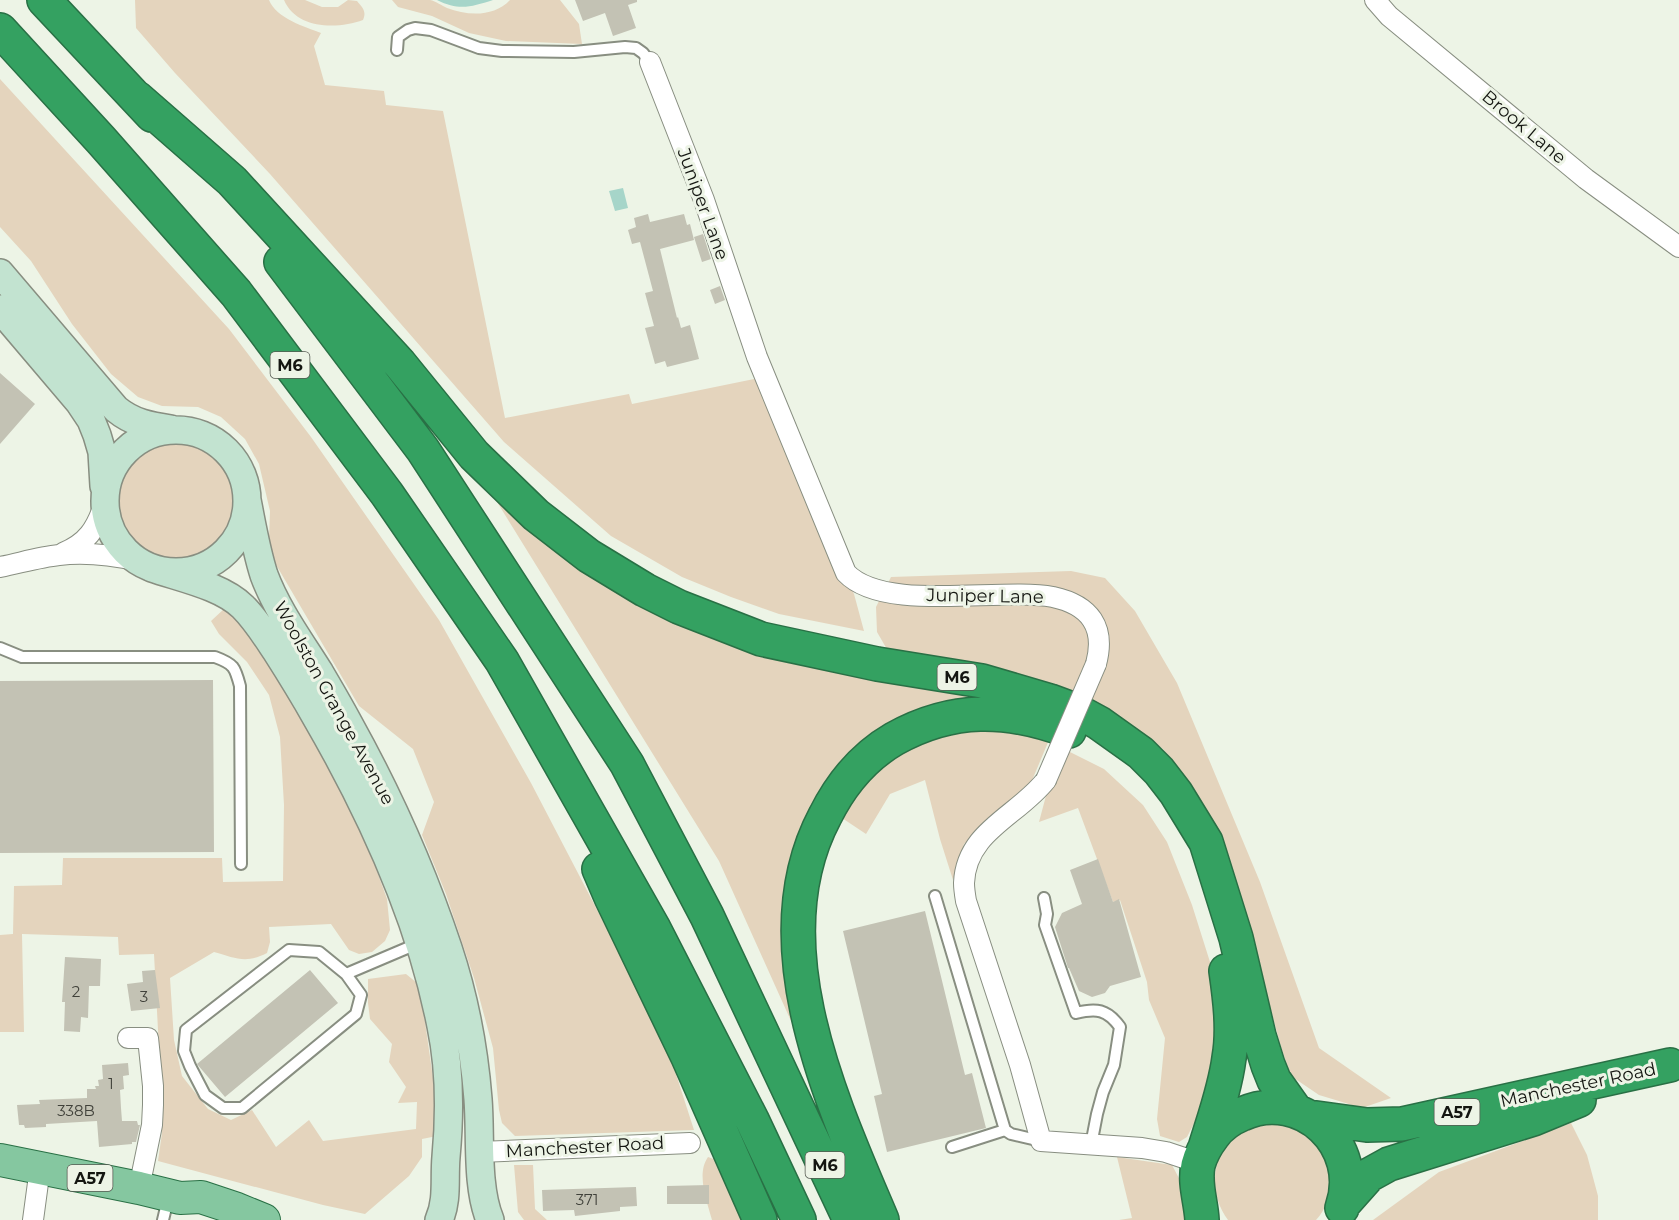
<svg xmlns="http://www.w3.org/2000/svg" width="1679" height="1220" viewBox="0 0 1679 1220" font-family="Montserrat,sans-serif">
  <style>
    .green { fill: #e4d4bd }
    .water { fill: #a6d5c9 }
    .building { fill: #c3c2b4 }
    .lines { fill: none; stroke-linecap: round; stroke-linejoin: round }
    .lane-casing { stroke: #888e81; stroke-width: 14 }
    .street-casing { stroke: #888e81; stroke-width: 22 }
    .secondary-casing { stroke: #888e81; stroke-width: 30 }
    .primary-casing { stroke: #297045; stroke-width: 34 }
    .highway-casing { stroke: #297045; stroke-width: 36 }
    .lane { stroke: #fff; stroke-width: 10 }
    .street { stroke: #fff; stroke-width: 20 }
    .secondary { stroke: #c2e3d0; stroke-width: 27 }
    .primary { stroke: #85c7a0; stroke-width: 32 }
    .highway { stroke: #34a161; stroke-width: 33 }
    .street-bridge-casing { stroke: #888e81; stroke-width: 22; stroke-linecap: butt }
    .street-bridge { stroke: #fff; stroke-width: 20 }
    .labels { text-anchor: middle; dominant-baseline: central; stroke-width: 6; stroke-linejoin: round; paint-order: stroke }
    .number-label { font-size: 15px; fill: #40413a }
    .shield { fill: #edf4e6; stroke: #555951; stroke-width: 1.5 }
    .shield-label { font-size: 16px; font-weight: bold; fill: #141611 }
    .street-label { font-size: 18px; fill: #141611; stroke: #edf4e6 }
  </style>
  <rect width="100%" height="100%" fill="#edf4e6"/>
  <!-- green -->
  <path class="green" d="M135,0h134c7,18 36,27 52,33l-7,13 11,39 59,6 2,14 57,6 62,307 124,-24 3,10 127,-26 95,216 10,37 -85,-17 -48,-17 -49,-20 -71,-41 -107,-94 -234,-268 -95,-101 -39,-45z
    M284,0h21l17,7h16l10,-7 9,1c5,6 10,10 6,19 -25,9 -66,10 -79,-20z
    M392,0c11,0 28,0 38,0 6,1 12,6 17,8 21,8 47,9 63,-8h50l19,24 3,20 -76,-3 -37,-8 -37,-17 -34,-9z
    M0,79l229,250 82,108 128,183 92,163 134,257 29,90 -179,6 -13,-13 -3,-13 -6,-62 -19,-70 -28,-84 -24,-59 12,-33 -21,-53 -54,-43 -84,-143 -6,-24 1,-28 -11,-47 -14,-25 -24,-22 -23,-10 -36,-1 -24,-9 -27,-23 -39,-50 -41,-63 -31,-34z
    M115 500a60 60 0 1 1 120 0a60 60 0 1 1-120 0Z
    M481,476l142,113 368,105 -42,13 -132,100 -8,254 -90,-200z
    M1071,571l34,7 30,33 42,72 83,199 59,166 72,50 -29,10 -43,-13 -28,-19 -10,-29 -53,-193 -31,-59 -34,-46 -48,-36 -87,-34 -140,-28 -11,-19 -1,-25 15,-30z
    M225,608l21,16 107,181 34,94 3,31 -5,11 -13,11 -13,2 -10,-4 -18,-26 -62,3 1,15 -3,11c-21,11 -32,5 -53,-1l-44,26 4,62 8,36 26,33 23,11 21,-10 24,37 33,-27 14,21 93,-12 1,-27 -19,1 8,-16 -17,-25 3,-18 -22,-25 -2,-16v-24l38,-5 11,9 7,32 11,77 2,44 -15,3v18l-13,19 -44,38 -42,-9 -165,-44 4,-28v-27l-8,-152 -35,1 -1,-18 -96,-3 2,98h-24v-97l13,-1 1,-48 48,-1 1,-27h159l1,24 60,-1 1,-76 -4,-68 -11,-42 -22,-33 -28,-28 -8,-13z
    M971,730h41l37,10 -21,50 -64,54 -11,36 -13,-41 -15,-59 -35,14 -24,40 -24,-16 22,-33 32,-31 42,-17z
    M1066,750l38,19 39,36 24,37 25,63 18,57 9,50 -11,84 -21,41 -8,5 -19,-6 -3,-17 8,-81 -16,-38 -2,-18 -27,-82 -7,2 -35,-94 -39,14 8,-30z
    M1268,1123c13,1 26,2 37,10 28,19 35,61 11,87h-88c-23,-31 -16,-76 22,-92 5,-3 12,-3 18,-5z
    M1571,1123l16,32 11,41v24h-225l66,-48z
    M708,1157l14,5 25,58h-35c-5,-19 -16,-46 -4,-63z
    M1117,1157l55,8 10,19 7,36h-70l13,-2z
    M514,1165h19l2,44 12,11h-23l-6,-8z"/>
  <!-- water -->
  <path class="water" d="M437,0h56c-22,7 -34,11 -56,0z
    M623,188l5,20 -13,3 -6,-20z"/>
  <!-- building -->
  <path class="building" d="M575,0h62v2l-9,3 8,23 -23,8 -8,-23 -22,8z
    M648,214l2,8 34,-8 3,11 3,-1 4,16 -34,9 17,69 1,-1 3,11 9,-3 9,34 -32,8 -2,-6 -10,3 -10,-36 9,-2 -9,-33 8,-2 -13,-49 -8,2 -4,-14 8,-3 -2,-9z
    M703,234l8,25 -9,3 -8,-25z
    M720,286l5,14 -10,4 -5,-14z
    M0,373l35,31 -35,40z
    M213,680l1,172 -214,1v-172z
    M1098,859l15,43 6,-3 22,78 -31,9 -5,7 -13,4 -13,-6 -10,-23h-1l-13,-41 7,-14 20,-9 -12,-34z
    M925,911l40,164 7,-2 14,55 -99,24 -13,-56 8,-2 -39,-163z
    M65,957l36,2 -1,27h-11l-1,32 -7,-1 -1,15 -16,-1 1,-29h-3z
    M155,970l5,38 -29,3 -4,-27 16,-2 -1,-11z
    M310,970l28,33 -113,94 -28,-33z
    M128,1063l1,12 -6,1 1,13 -4,1 1,18 1,13h15l1,4h2l-4,17h-4v2l-33,3 -2,-26 -51,3v3l-21,1 -1,-3h-5l-2,-20 23,-1 -1,-4 48,-2v-9h9l-1,-3h4l-1,-6 5,-1 -1,-14z
    M709,1185v19h-42v-18z
    M636,1187l1,19 -17,1v4l-45,5 -1,-6 -31,1 -1,-21z"/>
  <g class="lines">
    <defs>
      <path id="lane" d="M397,50l1,-13 10,-7 7,-2 16,2 48,18 23,3 72,1 51,-5 11,1 7,5 7,9
        M0,648l22,9h193c19,7 20,10 25,29l1,178
        M935,896l70,234 6,4 30,7
        M1044,898l3,16 -2,11 31,88c20,-5 31,-4 44,14l-6,38 -11,27 -6,22 -6,31
        M289,950l30,2 27,22 15,21 -5,19 -114,94h-19l-18,-13 -15,-29 -6,-15 2,-21z
        M346,974l73,-31
        M952,1147l53,-17
        M163,1220l5,-21"/>
      <path id="street" d="M1375,0l14,16 197,163 93,68
        M650,62l54,138 53,157 89,216c38,40 154,14 207,24 37,8 53,30 43,67
        M63,553c24,-10 33,-24 41,-48
        M0,567c20,-4 40,-10 59,-12 27,-3 53,0 79,6
        M1046,780c-28,36 -80,51 -82,103 0,6 1,12 2,18l54,164 21,76 101,7 24,4 33,11
        M128,1038h20l5,48v19l-1,20 -13,63
        M480,1152l210,-9
        M33,1220l7,-52"/>
      <path id="secondary" d="M0,273l116,136c17,14 34,17 55,20
        M0,309l79,93 12,18 6,15 5,17 2,34
        M105 501a71 71 0 1 1 142 0a71 71 0 1 1-142 0Z
        M247,500c5,25 9,50 17,75 13,35 36,66 56,98 10,17 20,34 29,51 40,72 73,146 99,224 16,48 26,100 30,151 3,37 -2,87 12,121
        M152,568c29,10 70,18 91,39 13,13 23,29 33,44 14,22 27,43 40,66 55,95 104,201 125,309 9,43 9,88 5,131 -2,22 2,43 -7,63"/>
      <path id="primary" d="M0,1160l139,28 41,10 21,-1 36,12 27,11"/>
      <path id="highway" d="M44,0l108,115
        M0,30l101,110 135,153 151,201 115,167 152,268 98,191 47,100
        M137,98l95,83 168,183 74,91 62,60 53,41 56,34 34,17 82,32 116,25 105,17 68,20 27,10 22,12 42,30 18,18 17,22 30,49 30,96 23,98 9,29 6,15 22,31
        M281,262l142,188 204,314 80,152 143,304
        M599,869l12,28 77,160 72,163
        M1309,1117l58,8 35,-1 268,-59
        M1205,1148c9,-30 20,-59 24,-90 5,-28 1,-59 -3,-87
        M1345,1202l24,-27 20,-11 144,-45 46,-19
        M882,1220c-51,-120 -124,-278 -57,-404 16,-32 38,-59 69,-77 59,-33 113,-31 175,-8
        M1202,1220c-1,-19 -8,-36 -4,-55 3,-11 8,-20 15,-29 7,-10 17,-17 29,-22 60,-27 122,32 100,94"/>
    </defs>
    <!-- lane casing -->
    <use href="#lane" class="lane-casing"/>
    <!-- street casing -->
    <use href="#street" class="street-casing"/>
    <!-- secondary casing -->
    <use href="#secondary" class="secondary-casing"/>
    <!-- primary casing -->
    <use href="#primary" class="primary-casing"/>
    <!-- highway casing -->
    <use href="#highway" class="highway-casing"/>
    <!-- lane -->
    <use href="#lane" class="lane"/>
    <!-- street -->
    <use href="#street" class="street"/>
    <!-- secondary -->
    <use href="#secondary" class="secondary"/>
    <!-- primary -->
    <use href="#primary" class="primary"/>
    <!-- highway -->
    <use href="#highway" class="highway"/>
    <defs>
      <path id="street-bridge" d="M1046,780l50,-116"/>
    </defs>
    <!-- street-bridge casing -->
    <use href="#street-bridge" class="street-bridge-casing"/>
    <!-- street-bridge -->
    <use href="#street-bridge" class="street-bridge"/>
  </g>
  <g class="labels">
    <!-- number labels -->
    <g class="number-label">
      <text x="76" y="991">2</text>
      <text x="144" y="996">3</text>
      <text x="111" y="1083">1</text>
      <text x="76" y="1110">338B</text>
      <text x="587" y="1199">371</text>
    </g>
    <!-- shield labels -->
    <g class="shield">
      <rect x="270.5" y="352" width="39" height="26" rx="4.5"/>
      <rect x="937.5" y="664" width="39" height="26" rx="4.5"/>
      <rect x="1434.5" y="1099" width="45" height="26" rx="4.5"/>
      <rect x="805.5" y="1152" width="39" height="26" rx="4.5"/>
      <rect x="67.5" y="1165" width="45" height="26" rx="4.5"/>
    </g>
    <g class="shield-label">
      <text x="290" y="365">M6</text>
      <text x="957" y="677">M6</text>
      <text x="1457" y="1112">A57</text>
      <text x="825" y="1165">M6</text>
      <text x="90" y="1178">A57</text>
    </g>
    <!-- street labels -->
    <g class="street-label">
      <text transform="translate(1524 127) rotate(40)">Brook Lane</text>
      <text transform="translate(703 204) rotate(70)">Juniper Lane</text>
      <text transform="translate(985 596) rotate(1)">Juniper Lane</text>
      <text transform="translate(334 703) rotate(61)">Woolston Grange Avenue</text>
      <text transform="translate(1578 1085) rotate(-12)">Manchester Road</text>
      <text transform="translate(585 1147) rotate(-3)">Manchester Road</text>
    </g>
  </g>
</svg>
